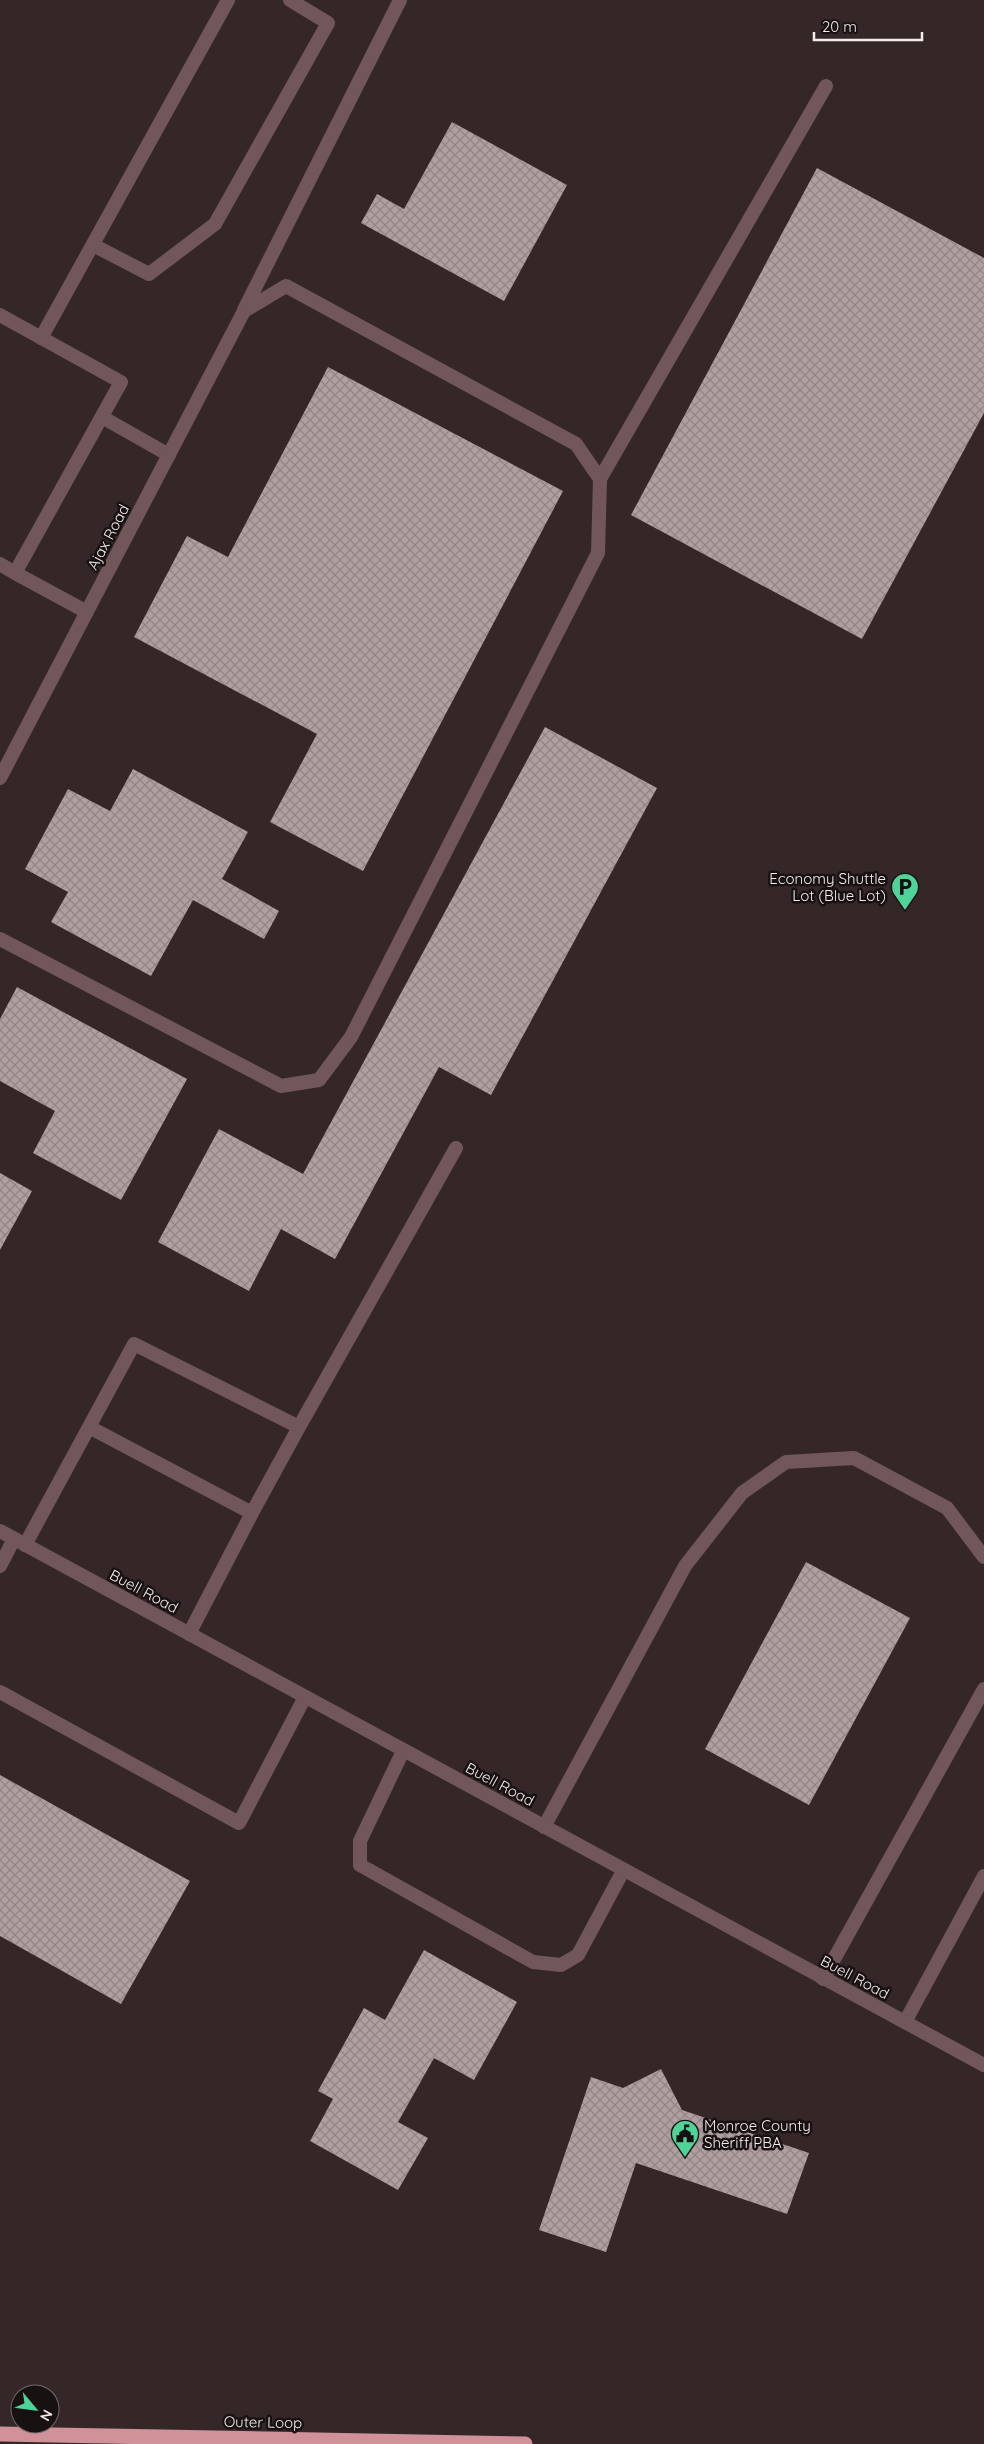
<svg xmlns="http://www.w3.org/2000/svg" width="984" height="2444" viewBox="0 0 984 2444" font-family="Quicksand,sans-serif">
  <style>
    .building { fill: url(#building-cross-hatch) }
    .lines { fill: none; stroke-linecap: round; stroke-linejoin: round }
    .service { stroke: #71575a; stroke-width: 14 }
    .minor { stroke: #71575a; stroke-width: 14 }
    .tertiary { stroke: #71575a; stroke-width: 14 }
    .motorway { stroke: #d09199; stroke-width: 15 }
    .labels { text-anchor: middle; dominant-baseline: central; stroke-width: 5; stroke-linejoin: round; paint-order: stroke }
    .street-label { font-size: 15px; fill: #f5ecec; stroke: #181112 }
    .poi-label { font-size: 15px; fill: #f5ecec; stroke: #181112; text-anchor: end }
  </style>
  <defs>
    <pattern id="building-cross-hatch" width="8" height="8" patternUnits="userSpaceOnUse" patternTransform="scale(1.25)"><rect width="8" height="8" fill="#b09fa0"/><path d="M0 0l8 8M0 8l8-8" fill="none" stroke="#918585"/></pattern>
  </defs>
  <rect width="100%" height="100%" fill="#352728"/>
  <!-- building -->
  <path class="building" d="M452,122l115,63 -63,116 -143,-78 16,-29 27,15z
    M817,168l167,90v155l-122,226 -231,-124z
    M328,367l235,124 -200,380 -93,-49 47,-88 -183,-97 53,-101 41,21z
    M545,727l112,61 -166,307 -52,-28 -104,192 -54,-30 -32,62 -91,-49 61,-113 84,45z
    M133,769l115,63 -26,47 57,32 -15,28 -71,-39 -42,76 -100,-54 17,-30 -43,-23 43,-80 42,22z
    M17,987l170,92 -66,121 -88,-47 22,-42 -55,-30v-62z
    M0,1173l32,18 -32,59z
    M806,1562l104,56 -101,187 -104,-56z
    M0,1775l190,106 -69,123 -121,-68z
    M424,1950l93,52 -43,78 -40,-22 -36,64 30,16 -30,52 -88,-49 23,-42 -15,-8 46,-83 21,12z
    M661,2069l21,41 127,43 -22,61 -151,-51 -30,89 -67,-22 52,-153 32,11z"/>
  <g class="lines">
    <!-- service -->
    <path class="service" d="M93,245l56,29 66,-50 113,-201 -38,-23
      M244,310l156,-310
      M0,315l121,67 -106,191 -15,-9
      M41,338l187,-338
      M102,417l67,38
      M600,479l226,-393
      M15,573l72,39
      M0,939l281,147 38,-6 32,-43 247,-484 2,-74 -24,-35 -290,-158 -42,25
      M89,1427l45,-83 165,83 -47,86
      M299,1427l157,-279
      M25,1545l64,-118 163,86 -63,121
      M0,1566l14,-27
      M0,1692l239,131 66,-126
      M403,1751l-43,90v24l173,97 28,3 17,-10 45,-84
      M544,1827l141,-261 57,-73 44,-31 68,-4 93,50 37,49
      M823,1979l161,-290
      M905,2022l79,-146"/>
    <!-- minor -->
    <path class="minor" d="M0,778l244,-467"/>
    <!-- tertiary -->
    <path class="tertiary" d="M0,1531l984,534"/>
    <!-- motorway -->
    <path class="motorway" d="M0,2434l525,10"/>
  </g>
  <!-- icons -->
  <defs>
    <symbol id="parking-pin" viewBox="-11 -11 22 30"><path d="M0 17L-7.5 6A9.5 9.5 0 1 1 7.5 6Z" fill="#4ed399" stroke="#181112"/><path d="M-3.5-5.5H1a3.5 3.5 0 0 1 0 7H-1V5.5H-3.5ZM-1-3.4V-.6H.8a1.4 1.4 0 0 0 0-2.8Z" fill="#111"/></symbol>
    <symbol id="civic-pin" viewBox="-11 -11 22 30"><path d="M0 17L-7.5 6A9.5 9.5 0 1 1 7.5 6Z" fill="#4ed399" stroke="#181112"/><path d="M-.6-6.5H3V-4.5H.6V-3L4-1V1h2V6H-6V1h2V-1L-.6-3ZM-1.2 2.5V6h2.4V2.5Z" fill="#111"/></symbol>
  </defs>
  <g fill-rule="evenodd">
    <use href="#parking-pin" x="889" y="871" width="32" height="43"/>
    <use href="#civic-pin" x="669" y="2118" width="32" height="43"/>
  </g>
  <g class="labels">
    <!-- street labels -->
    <g class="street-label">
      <text transform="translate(108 537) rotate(-62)">Ajax Road</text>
      <text transform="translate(144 1591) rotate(28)">Buell Road</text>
      <text transform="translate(500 1784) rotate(28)">Buell Road</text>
      <text transform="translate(855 1977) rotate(28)">Buell Road</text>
      <text transform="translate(263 2422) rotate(1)">Outer Loop</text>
    </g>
    <!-- poi labels -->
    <g class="poi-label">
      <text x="886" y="878">Economy Shuttle<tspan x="886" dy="17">Lot (Blue Lot)</tspan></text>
      <text x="704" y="2125" text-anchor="start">Monroe County<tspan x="704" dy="17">Sheriff PBA</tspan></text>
    </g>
  </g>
  <!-- north arrow -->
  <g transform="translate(35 2409) rotate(119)"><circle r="24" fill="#181112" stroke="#706969"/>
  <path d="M0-4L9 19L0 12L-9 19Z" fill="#4ed399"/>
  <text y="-8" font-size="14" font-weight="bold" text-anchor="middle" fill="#f5ecec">N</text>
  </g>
  <!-- scale -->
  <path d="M814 32v8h108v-8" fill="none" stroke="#f5ecec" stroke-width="2.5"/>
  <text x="822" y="32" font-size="15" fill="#f5ecec" stroke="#181112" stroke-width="4" paint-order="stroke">20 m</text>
</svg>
